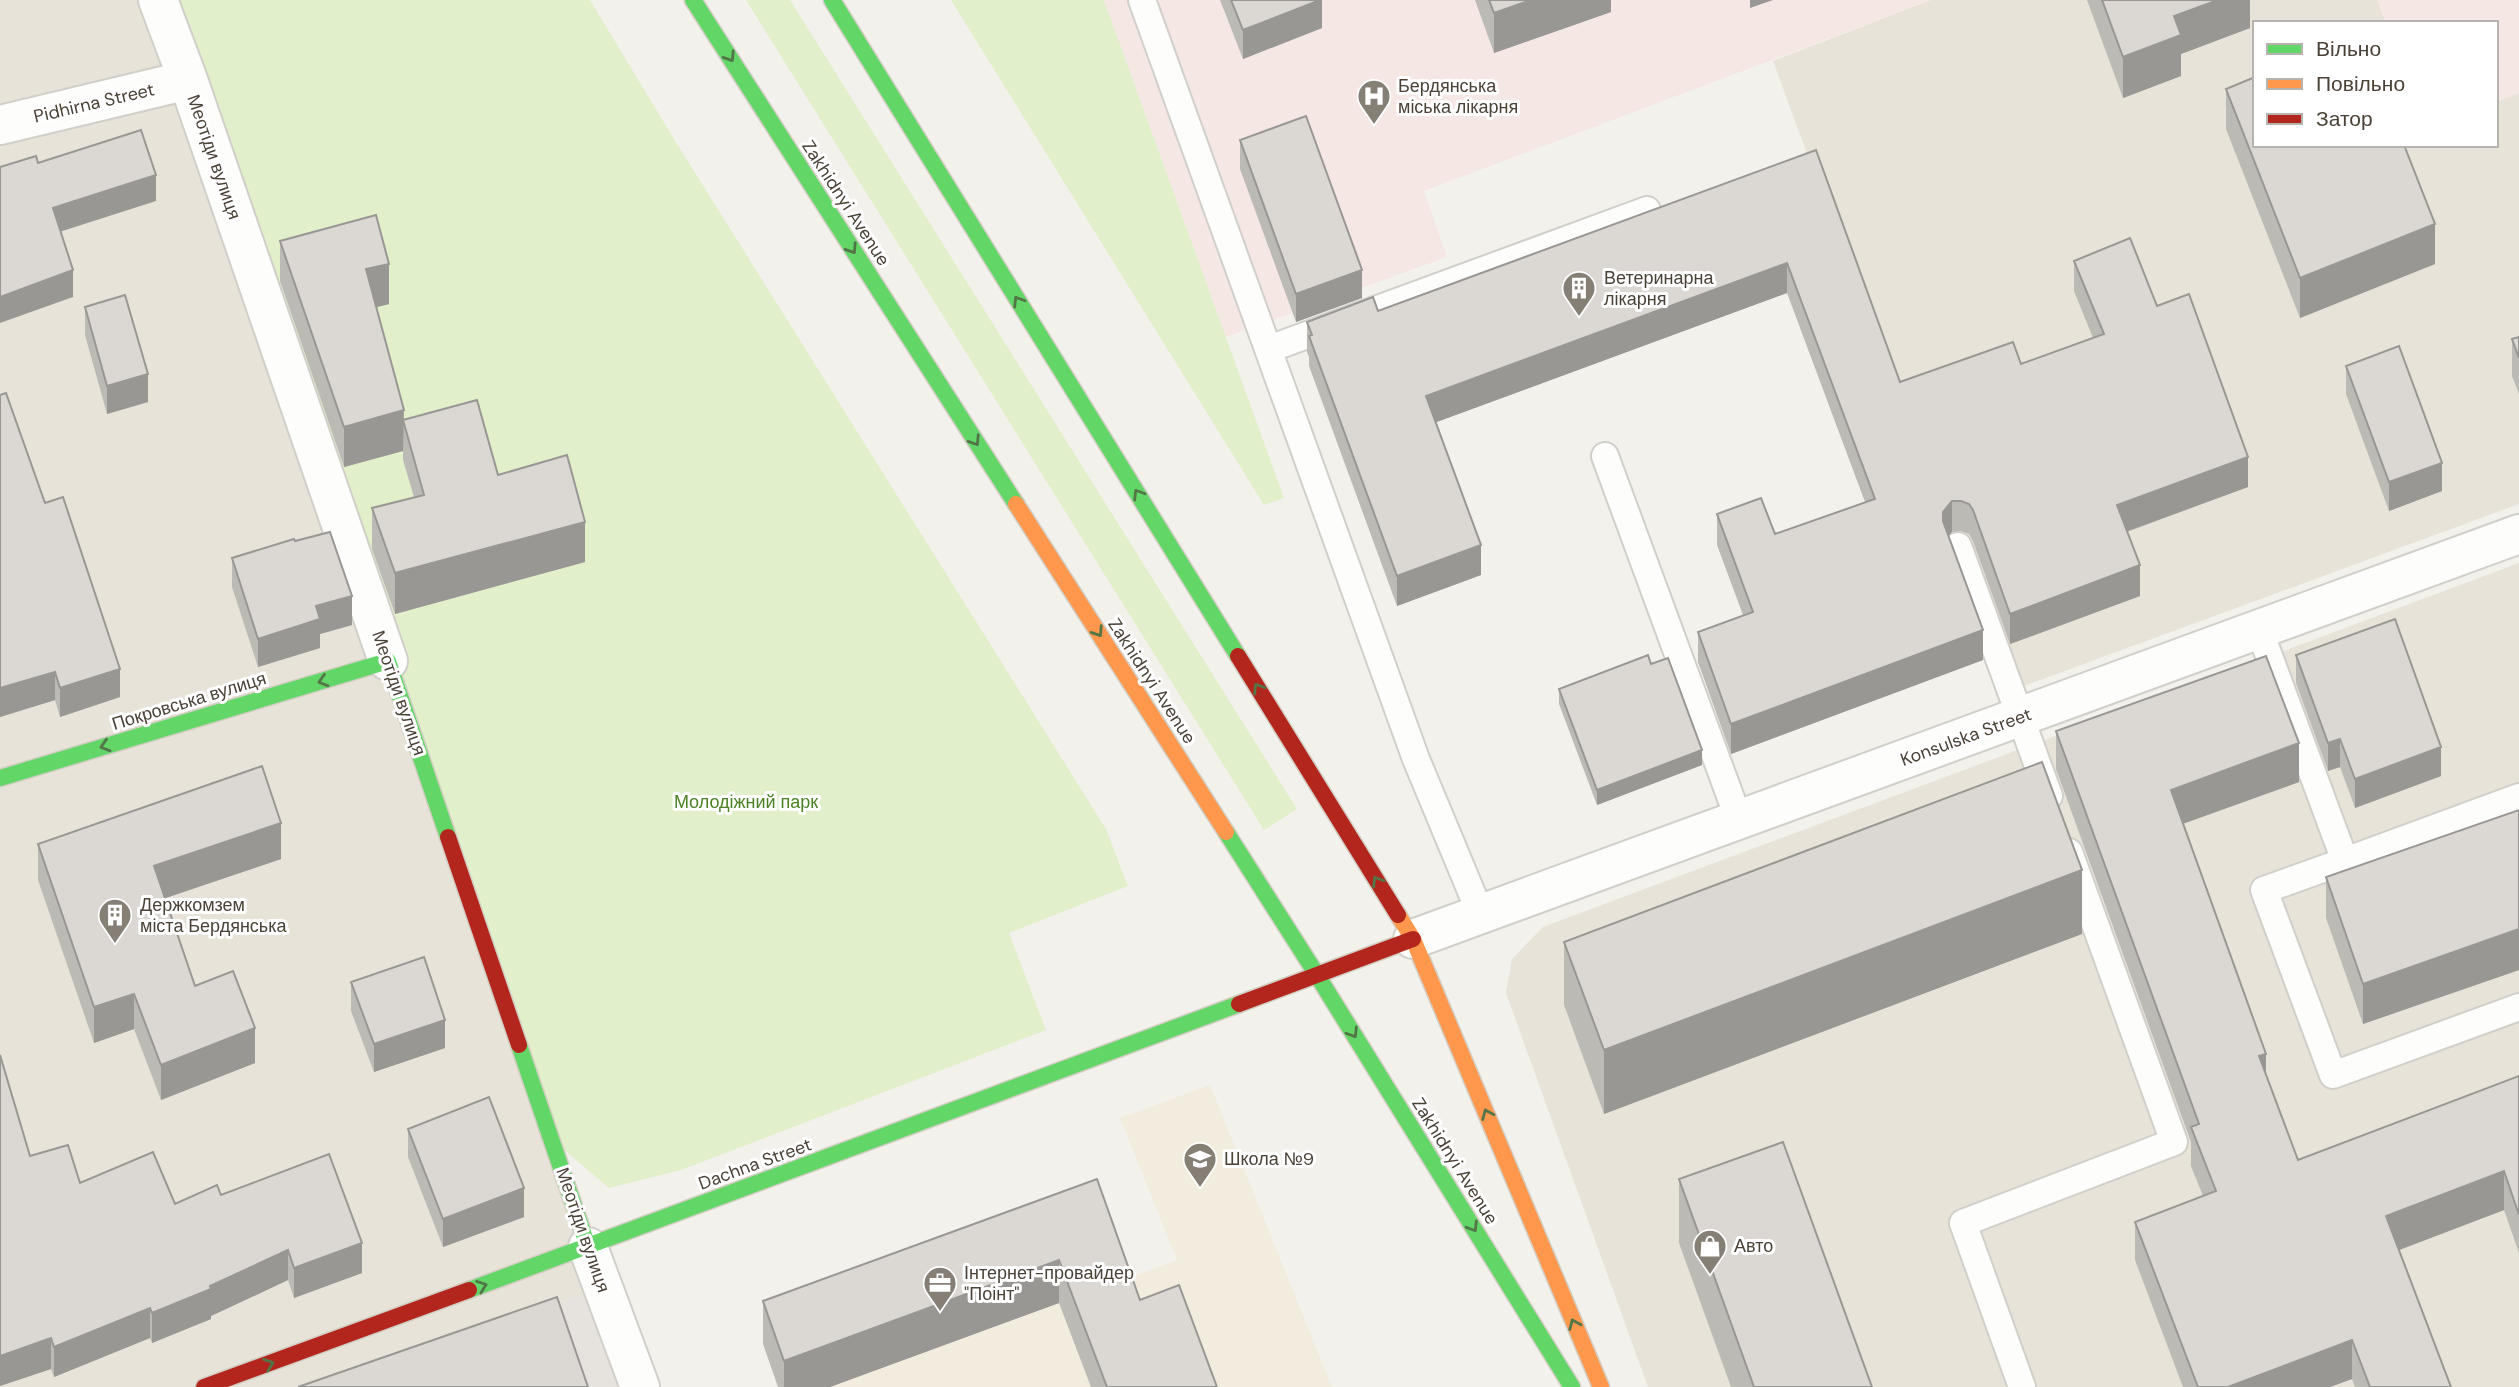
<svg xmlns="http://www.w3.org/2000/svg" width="2519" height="1387" viewBox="0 0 2519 1387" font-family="'DM Sans',sans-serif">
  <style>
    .residential { fill: #e7e3d9 }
    .industrial { fill: #e6e2dd }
    .education { fill: #f1ecde }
    .medical { fill: #f5e7e3 }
    .green { fill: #e1efca }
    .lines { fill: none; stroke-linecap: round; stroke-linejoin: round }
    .lane-casing { stroke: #d1cfc9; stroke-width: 30 }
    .street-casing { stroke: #d1cfc9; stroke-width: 42 }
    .fast-casing { stroke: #d3cec3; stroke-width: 19 }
    .slow-casing { stroke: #d3cec3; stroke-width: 19 }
    .jam-casing { stroke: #d3cec3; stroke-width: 19 }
    .lane { stroke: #fdfdfc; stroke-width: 26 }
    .street { stroke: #fdfdfc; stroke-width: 38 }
    .fast { stroke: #63d668; stroke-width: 16 }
    .slow { stroke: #ff974d; stroke-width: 16 }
    .jam { stroke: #b3261e; stroke-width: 16 }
    .wall { fill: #bcbab5 }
    .shaded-wall { fill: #999794 }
    .building { fill: #dbd8d3; stroke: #999794; stroke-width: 2 }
    .oneway { stroke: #537648 }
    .labels { text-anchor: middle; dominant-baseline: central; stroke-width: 6; stroke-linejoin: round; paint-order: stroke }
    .poi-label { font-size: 18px; fill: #4a4237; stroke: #fff; text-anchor: start }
    .street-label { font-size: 18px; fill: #4a4237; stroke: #fff }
    .park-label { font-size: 18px; fill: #4a8224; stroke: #fff }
  </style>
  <rect width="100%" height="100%" fill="#f3f1ec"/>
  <!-- residential -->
  <path class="residential" d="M0,0h150l449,1289 -282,98h-317z
    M1931,0h446l9,23h-131v122h241v-43l23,-9v411l-514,189 -232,-632z
    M2519,563v824h-871l-142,-394 6,-34 31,-32z"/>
  <!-- industrial -->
  <path class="industrial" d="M599,1289l36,98h-318z"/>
  <!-- education -->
  <path class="education" d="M1210,1085l122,302h-502l347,-127 -57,-142z"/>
  <!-- medical -->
  <path class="medical" d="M1104,0h827l-507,191 23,66 -221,80z
    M2377,0h142v93l-23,9v-79h-110z"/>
  <!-- green -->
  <path class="green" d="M158,0h432l87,144 429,685 22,57 -119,47 37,97 -365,140 -72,18 -47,-40z
    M746,0h44l507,809 -33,21z
    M951,0h153l180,498 -20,7z"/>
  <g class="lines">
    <defs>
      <path id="lane" d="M1142,0l274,759 65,156
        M1269,349l378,-139
        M1605,456l134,364
        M1958,546l91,250
        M2259,629l86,232 174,-64
        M2345,861l-81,29 69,185 186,-68
        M2022,1387l-59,-164 211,-81 -105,-290"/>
      <path id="street" d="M158,0l30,80 200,581
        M0,125l188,-45
        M1413,939l1106,-405
        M588,1247l52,140"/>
      <path id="fast" d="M693,0l323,504
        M832,0l406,656
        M0,778l388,-117 60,176
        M1226,832l91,143 255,412
        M519,1045l69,202
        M469,1290l770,-286"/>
      <path id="slow" d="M1016,504l210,328
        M1398,915l15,24 188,448"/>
      <path id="jam" d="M1238,656l160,259
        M448,837l71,208
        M1239,1004l174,-65
        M204,1387l265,-97"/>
    </defs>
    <!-- lane casing -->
    <use href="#lane" class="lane-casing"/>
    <!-- street casing -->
    <use href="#street" class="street-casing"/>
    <!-- fast casing -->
    <use href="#fast" class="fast-casing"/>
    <!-- slow casing -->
    <use href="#slow" class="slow-casing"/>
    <!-- jam casing -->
    <use href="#jam" class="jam-casing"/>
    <!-- lane -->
    <use href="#lane" class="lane"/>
    <!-- street -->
    <use href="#street" class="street"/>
    <!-- fast -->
    <use href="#fast" class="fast"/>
    <!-- slow -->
    <use href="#slow" class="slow"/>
    <!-- jam -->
    <use href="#jam" class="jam"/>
  </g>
  <!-- wall -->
  <path class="wall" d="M1220,0h102v28l-79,31z
    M1475,0h136v12l-117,41z
    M2087,0h163v28l-69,26v22l-58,22z
    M2226,89l209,175 -135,54 -74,-189z
    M1240,140l122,158 -66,24 -56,-153z
    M1816,150l84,232 121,-18 72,-26 -19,-47v-30l83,45 91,181 -121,45 13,64 -130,48 -37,-103 -4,-7 -8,-3 -9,1 -4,4 35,124 -252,94 -33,-92v-30l45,-17 -26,-70v-31l58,20 90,-32 -78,-209 -352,129 46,153 -84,31 -88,-240v-9l-2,-5v-30l71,-11z
    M280,241l109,63 -13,3 28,113 94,55 87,87 -190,52 -23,-65v-41l42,-11 -11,-37v-9l-59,16 -64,-186z
    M85,307l63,95 -41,12 -22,-79z
    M2519,337v57l-7,-18v-37z
    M2346,366l96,125 -53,20 -43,-117z
    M0,395l45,108 75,194 -60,20 -5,-17 -55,17z
    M295,541l57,84 -32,9v14l-62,19 -26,-80v-29z
    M2296,655l145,121 -86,32 -15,-41 -12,4 -32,-88z
    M1651,664l51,101 -105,40 -38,-101v-15z
    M2056,731l243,51 -116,42 83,251 32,85 221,-84v177l-15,-43 -105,40 52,137h-96l-3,-8 -22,8h-147l-48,-127v-38l68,-26 -12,-30v-24l-135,-373z
    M2519,810v160l-156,54 -37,-106v-41z
    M38,844l243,15 -116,39 30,88 60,77 -94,37 -27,-71 -40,14 -56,-163z
    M2082,934l-478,180 -40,-109v-63z
    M351,982l94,66 -71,24 -23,-61z
    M0,1055l30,101 50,27 95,21 46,-9 141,78 -68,25 -6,-18 -77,36v3l-59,24 -2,-5 -96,39 -3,-8 -51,17z
    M408,1129l116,88 -81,30 -35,-90z
    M1097,1179l43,121 77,87h-126l-32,-84 -229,84h-52l-15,-43v-43z
    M1679,1179l193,208h-141l-52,-144z"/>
  <!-- shaded-wall -->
  <path class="shaded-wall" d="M1320,0h2v28l-79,31v-29z
    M1531,0h80v12l-117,41v-40z
    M1750,0h23l-23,8z
    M2218,0h32v28l-69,26v22l-58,22v-41l51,-41z
    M156,175v26l-103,33v-26z
    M2435,224v40l-135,54v-40z
    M1787,263v30l-361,133v-30z
    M389,264v40l-23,6v-41z
    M73,270v27l-73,26v-26z
    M1362,270v28l-66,24v-28z
    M148,374v28l-41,12v-28z
    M404,410l-1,41 -59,16v-40z
    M2248,457v30l-131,48v-30z
    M2442,463v28l-53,20v-29z
    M1952,501v31l-9,11v-31z
    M585,522v40l-190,52v-41z
    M1481,545v30l-84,31v-30z
    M2140,565v31l-130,48v-30z
    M352,596v29l-32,9v14l-62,19v-28l58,-33z
    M1983,630v30l-252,94v-30z
    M120,669v28l-60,20v-29z
    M55,672v28l-55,17v-29z
    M2340,739v28l-12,4v-28z
    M2299,743v39l-128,46v-38z
    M2441,747v29l-86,32v-29z
    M1702,750v15l-105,40v-15z
    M281,823v36l-127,43v-36z
    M2082,870v64l-478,180v-64z
    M2519,929v41l-156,54v-40z
    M134,994v35l-40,14v-36z
    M445,1020v28l-71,24v-28z
    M255,1028v35l-94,37v-35z
    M2266,1054v38l-7,-36z
    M2504,1171v39l-118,45v-39z
    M524,1188v29l-81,30v-28z
    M362,1243v30l-68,25v-30z
    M288,1250v30l-77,36v3l-59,24v-30z
    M1059,1260v43l-229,84h-46v-26z
    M150,1308v30l-96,39v-30z
    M51,1338v31l-51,17v-30z
    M2352,1340v39l-22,8h-102z"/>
  <!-- building -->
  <path class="building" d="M1231,0h89l-77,30z
    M1489,0h42l-37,13z
    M2102,0h116l-44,16 7,19 -58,22z
    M2255,77v68h149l31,79 -135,54 -74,-189z
    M1306,116l56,154 -66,24 -56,-154z
    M141,130l15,45 -103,33 20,62 -73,27v-130l36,-11 2,7z
    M1816,150l84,232 113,-40 8,22 83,-30 -30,-73 56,-23 27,68 32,-12 59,163 -131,48 23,60 -130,49 -37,-104 -4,-6 -8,-3h-9l-9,11v9l40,109 -252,94 -33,-92 55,-20 -36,-98 44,-16 14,36 100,-35 -88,-236 -361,133 55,149 -84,31 -88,-240 3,-1 -5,-13 66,-25 5,14z
    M376,215l13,49 -23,5 38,141 -60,17 -64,-186z
    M125,295l23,79 -41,12 -22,-79z
    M2519,337v21l-7,-19z
    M2399,346l43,117 -53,19 -43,-116z
    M6,393l39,110 18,-6 57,172 -60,19 -5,-16 -55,16v-293z
    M477,400l21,75 69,-20 18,67 -190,51 -23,-65 52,-13 -21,-75z
    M330,532l22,64 -36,10 4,13 -62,20 -26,-81 62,-19 1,2z
    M2395,619l46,128 -86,32 -15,-40 -12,4 -32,-88z
    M1648,655l3,9 17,-6 34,92 -105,40 -38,-101z
    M2266,656l33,87 -128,47 95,264 -7,2 39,104 221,-84v139l-15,-44 -118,45 65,171h-81l-18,-47 -124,47h-30l-63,-165 81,-31 -25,-64 8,-3 -143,-393z
    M2042,762l40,108 -478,180 -40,-108z
    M262,766l19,57 -127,43 41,120 38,-15 22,57 -94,37 -27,-71 -40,13 -56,-163z
    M2519,810v119l-156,55 -37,-107z
    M424,957l21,63 -71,24 -23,-62z
    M0,1055l30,101 38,-11 12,38 73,-31 22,52 42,-19 4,10 108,-41 33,89 -68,25 -6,-18 -78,36 1,3 -59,24 -2,-5 -96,39 -3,-9 -51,18z
    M489,1097l35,91 -81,31 -35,-90z
    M1783,1142l89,245h-118l-75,-208z
    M1097,1179l43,121 39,-15 38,102h-110l-48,-127 -275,101 -21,-60z
    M557,1297l31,90h-290z"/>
  <!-- one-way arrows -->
  <defs><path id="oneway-chevron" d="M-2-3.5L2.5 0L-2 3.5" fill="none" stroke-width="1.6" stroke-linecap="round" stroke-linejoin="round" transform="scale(1.75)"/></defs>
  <g class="oneway">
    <use href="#oneway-chevron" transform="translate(730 57) rotate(57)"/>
    <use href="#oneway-chevron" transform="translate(852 249) rotate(57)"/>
    <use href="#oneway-chevron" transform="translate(1018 301) rotate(-122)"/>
    <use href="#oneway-chevron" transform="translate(975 441) rotate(57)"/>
    <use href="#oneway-chevron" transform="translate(1138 494) rotate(-122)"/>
    <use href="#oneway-chevron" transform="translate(1098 632) rotate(57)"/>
    <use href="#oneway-chevron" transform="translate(323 681) rotate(163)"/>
    <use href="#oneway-chevron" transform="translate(1258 688) rotate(-122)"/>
    <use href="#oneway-chevron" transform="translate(105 746) rotate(163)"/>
    <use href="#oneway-chevron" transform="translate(1377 881) rotate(-122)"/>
    <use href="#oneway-chevron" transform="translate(1353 1033) rotate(58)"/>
    <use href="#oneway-chevron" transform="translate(1487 1114) rotate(-113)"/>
    <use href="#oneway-chevron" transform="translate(1473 1227) rotate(58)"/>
    <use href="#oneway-chevron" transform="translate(482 1286) rotate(-20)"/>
    <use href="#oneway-chevron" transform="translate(1574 1324) rotate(-113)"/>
    <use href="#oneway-chevron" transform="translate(269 1364) rotate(-20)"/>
  </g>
  <!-- icons -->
  <defs>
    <symbol id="hospital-pin" viewBox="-11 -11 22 30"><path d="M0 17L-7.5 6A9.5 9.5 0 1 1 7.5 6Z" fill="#857f76" stroke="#fff"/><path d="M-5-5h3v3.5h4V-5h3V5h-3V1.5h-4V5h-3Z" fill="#fff"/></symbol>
    <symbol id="building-pin" viewBox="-11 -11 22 30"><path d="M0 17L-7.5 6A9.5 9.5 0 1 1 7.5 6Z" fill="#857f76" stroke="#fff"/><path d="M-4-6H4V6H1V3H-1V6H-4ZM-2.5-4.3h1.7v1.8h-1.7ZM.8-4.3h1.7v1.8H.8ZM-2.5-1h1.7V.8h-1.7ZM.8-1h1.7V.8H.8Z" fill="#fff"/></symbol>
    <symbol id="school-pin" viewBox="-11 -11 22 30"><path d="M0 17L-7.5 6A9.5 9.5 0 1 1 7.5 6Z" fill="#857f76" stroke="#fff"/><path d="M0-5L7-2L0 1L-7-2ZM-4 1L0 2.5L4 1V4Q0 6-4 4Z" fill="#fff"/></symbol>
    <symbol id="shop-pin" viewBox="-11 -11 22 30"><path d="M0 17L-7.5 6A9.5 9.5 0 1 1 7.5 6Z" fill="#857f76" stroke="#fff"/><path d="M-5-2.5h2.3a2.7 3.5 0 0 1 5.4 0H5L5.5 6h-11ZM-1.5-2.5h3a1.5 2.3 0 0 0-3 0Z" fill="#fff"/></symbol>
    <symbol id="office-pin" viewBox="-11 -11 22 30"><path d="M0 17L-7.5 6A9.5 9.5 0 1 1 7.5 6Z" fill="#857f76" stroke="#fff"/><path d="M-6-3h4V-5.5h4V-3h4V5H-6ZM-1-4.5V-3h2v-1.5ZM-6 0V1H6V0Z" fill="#fff"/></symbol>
  </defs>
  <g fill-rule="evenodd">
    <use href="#hospital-pin" x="1355" y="77" width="38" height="52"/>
    <use href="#building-pin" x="1560" y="269" width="38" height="52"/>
    <use href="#building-pin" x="96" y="896" width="38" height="52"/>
    <use href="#school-pin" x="1181" y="1140" width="38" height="52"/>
    <use href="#shop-pin" x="1691" y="1227" width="38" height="52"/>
    <use href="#office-pin" x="921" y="1264" width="38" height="52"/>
  </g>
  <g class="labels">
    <!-- poi labels -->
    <g class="poi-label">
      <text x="1398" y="86">Бердянська<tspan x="1398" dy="21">міська лікарня</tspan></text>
      <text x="1604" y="278">Ветеринарна<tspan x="1604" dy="21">лікарня</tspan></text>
      <text x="140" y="905">Держкомзем<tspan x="140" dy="21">міста Бердянська</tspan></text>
      <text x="1224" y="1159">Школа №9</text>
      <text x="1734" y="1246">Авто</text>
      <text x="964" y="1273">Інтернет-провайдер<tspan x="964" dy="21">"Поінт"</tspan></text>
    </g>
    <!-- street labels -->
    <g class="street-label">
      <text transform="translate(94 103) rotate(-13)">Pidhirna Street</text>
      <text transform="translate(214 157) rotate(71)">Меотіди вулиця</text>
      <text transform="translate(846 203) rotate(57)">Zakhidnyi Avenue</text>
      <text transform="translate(1152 681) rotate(57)">Zakhidnyi Avenue</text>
      <text transform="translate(399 693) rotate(71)">Меотіди вулиця</text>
      <text transform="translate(189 701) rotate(-17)">Покровська вулиця</text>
      <text transform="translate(1966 737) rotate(-20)">Konsulska Street</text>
      <text transform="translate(1455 1161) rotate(58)">Zakhidnyi Avenue</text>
      <text transform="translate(755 1164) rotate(-20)">Dachna Street</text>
      <text transform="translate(583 1230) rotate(71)">Меотіди вулиця</text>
    </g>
    <!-- park labels -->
    <g class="park-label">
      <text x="746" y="802">Молодіжний парк</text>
    </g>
  </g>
  <!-- legend -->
  <rect x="2253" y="21" width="245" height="126" fill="#ffffff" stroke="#b7b3af" stroke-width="2"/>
  <rect x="2267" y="44" width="35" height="10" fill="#63d668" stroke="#b7b3af" stroke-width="2"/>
  <text x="2316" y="56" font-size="21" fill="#4a4237">Вільно</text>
  <rect x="2267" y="79" width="35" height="10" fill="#ff974d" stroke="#b7b3af" stroke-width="2"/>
  <text x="2316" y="91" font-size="21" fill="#4a4237">Повільно</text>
  <rect x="2267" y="114" width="35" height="10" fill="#b3261e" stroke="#b7b3af" stroke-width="2"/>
  <text x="2316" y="126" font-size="21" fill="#4a4237">Затор</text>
</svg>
